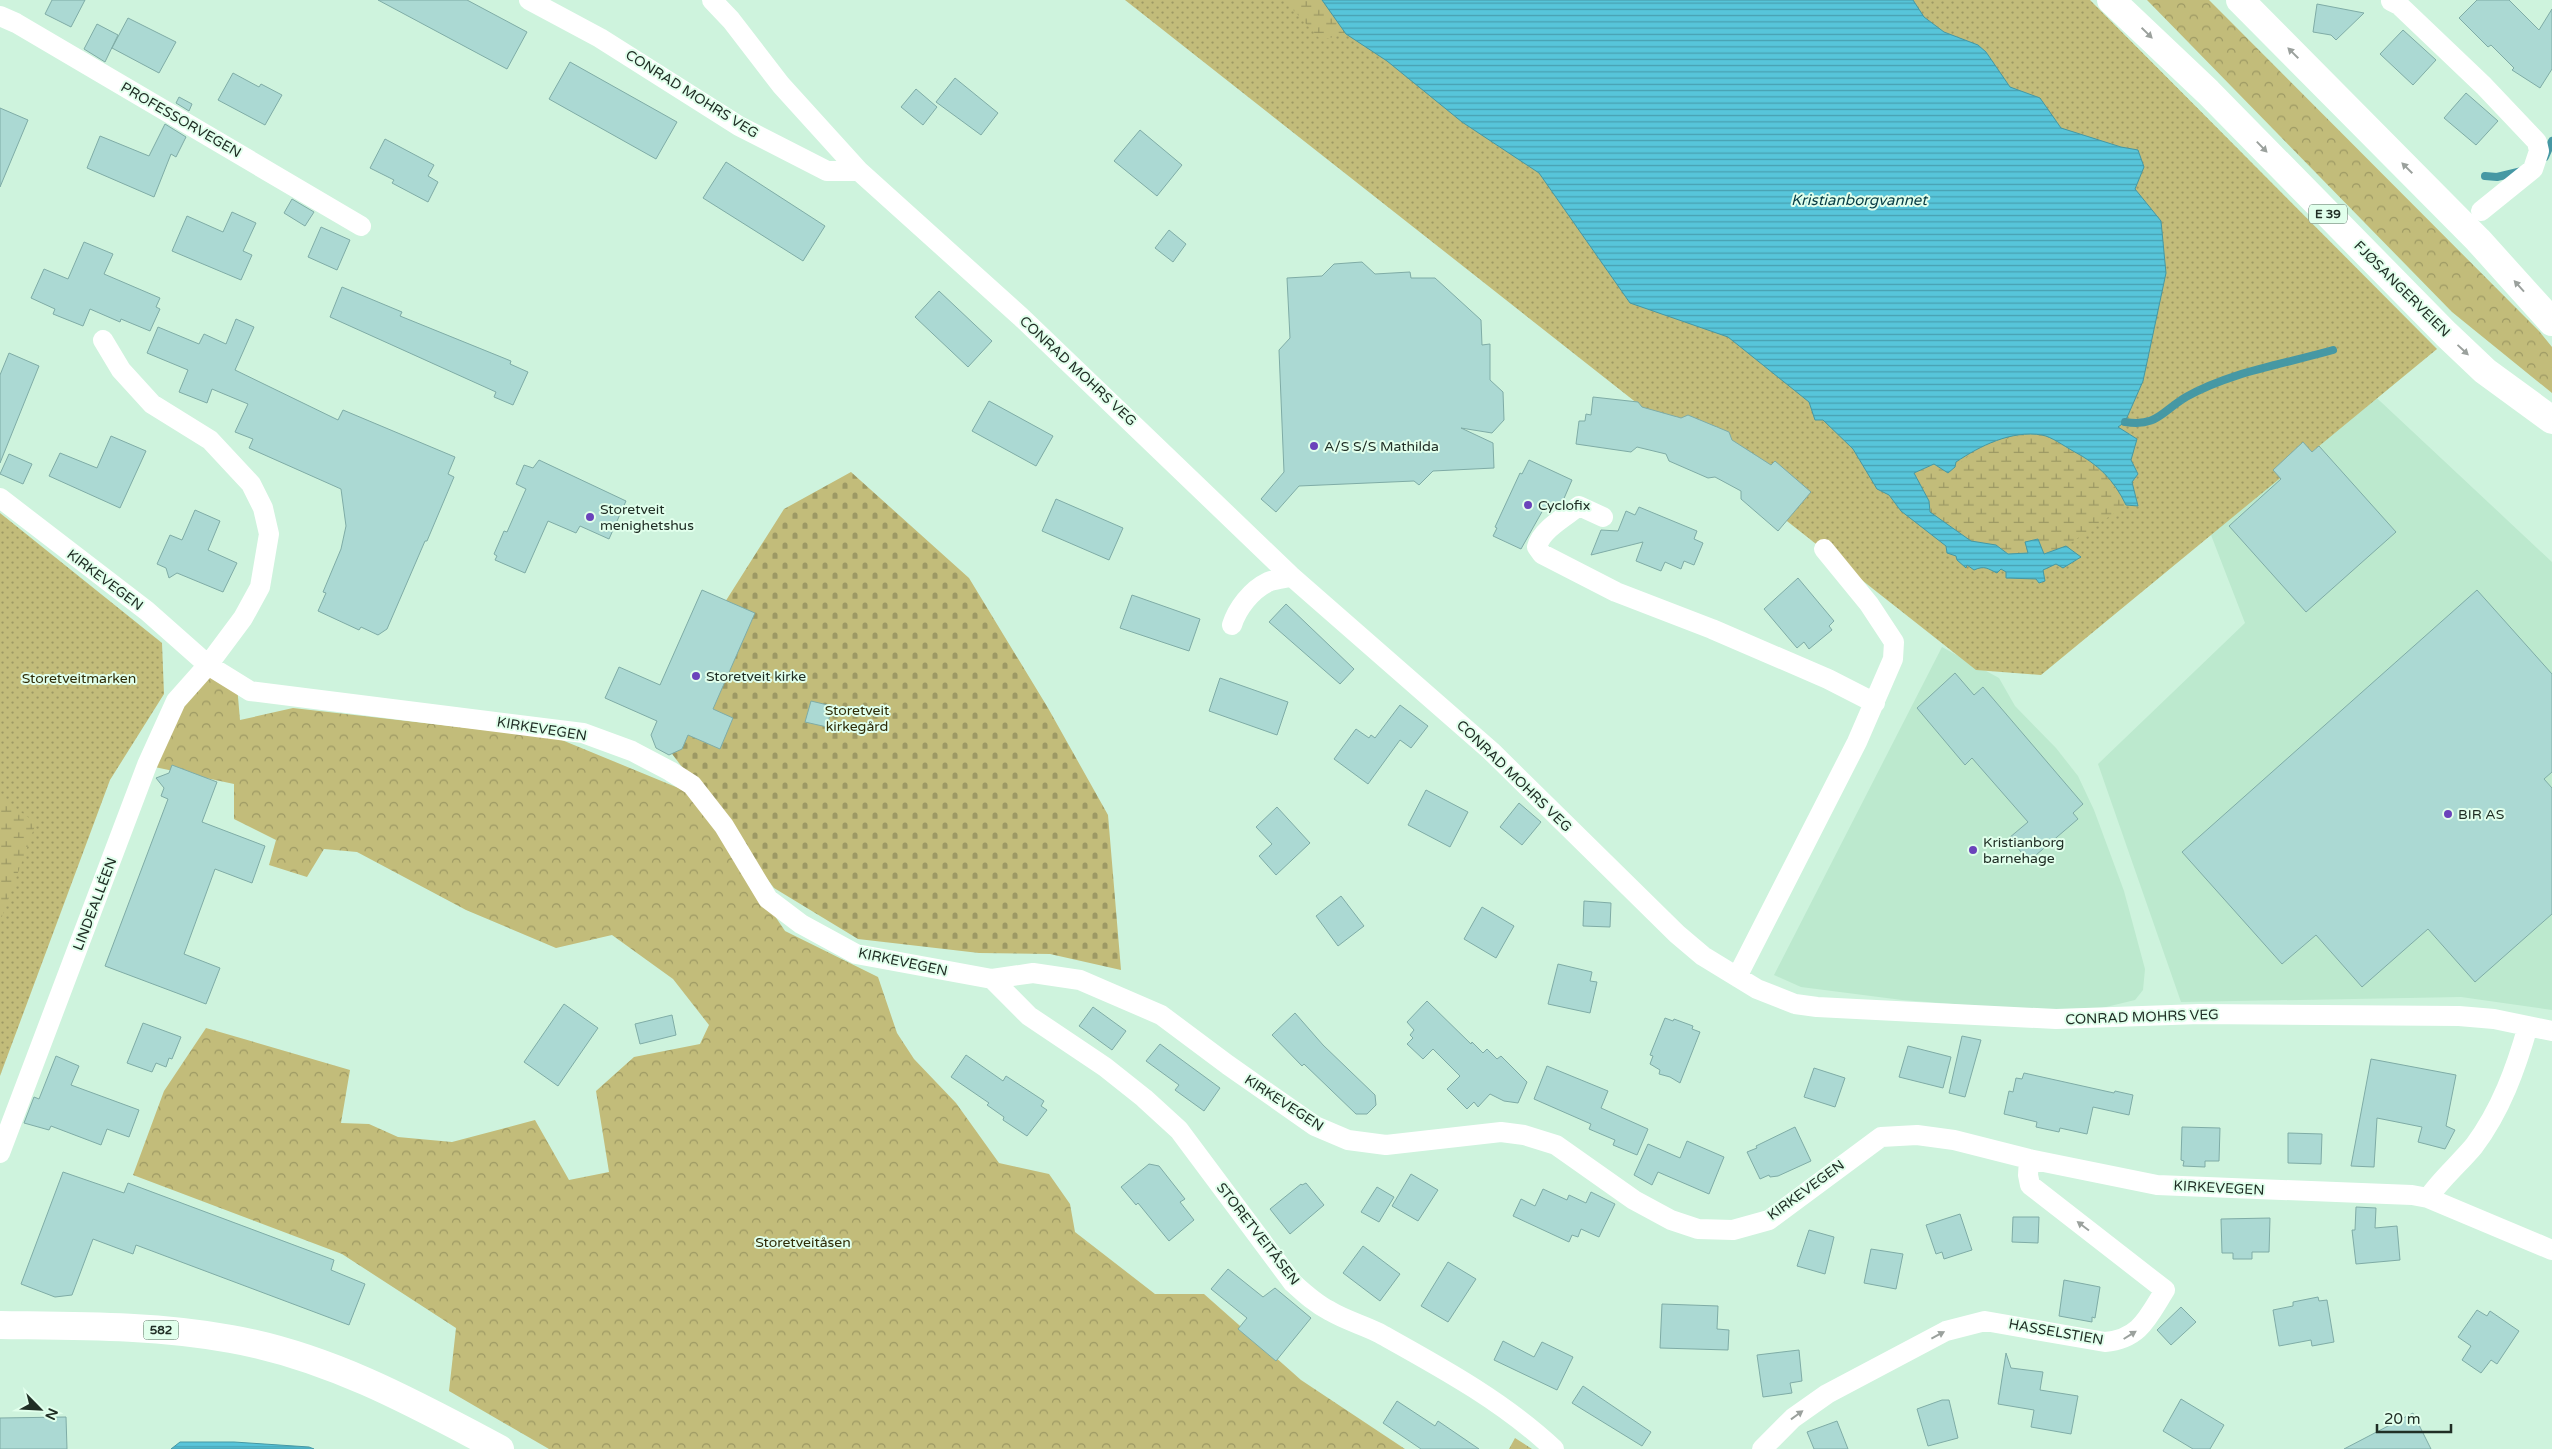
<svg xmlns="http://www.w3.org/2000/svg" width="2552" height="1449" viewBox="0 0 2552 1449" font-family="'Varela Round',sans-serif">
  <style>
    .built { fill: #bce9ce }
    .green { fill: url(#green-dots) }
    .forest { fill: url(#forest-crowns) }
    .wetland { fill: url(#wetland-marsh) }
    .cemetery { fill: url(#cemetery-stones) }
    .water { fill: url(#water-rules); stroke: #4698a4 }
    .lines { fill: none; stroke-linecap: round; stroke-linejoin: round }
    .stream { stroke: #4698a4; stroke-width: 8 }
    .building { fill: #abd9d3; stroke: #7faca6 }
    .minor { stroke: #fff; stroke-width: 20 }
    .primary { stroke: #fff; stroke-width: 28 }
    .trunk { stroke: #fff; stroke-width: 28 }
    .oneway { fill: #9ba19d }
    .poi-dot { fill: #6b43bb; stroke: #e1ffec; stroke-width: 2 }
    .labels { text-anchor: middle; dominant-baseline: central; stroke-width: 4; stroke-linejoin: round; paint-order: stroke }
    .shield { fill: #e1ffec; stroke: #5a6d61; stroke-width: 1 }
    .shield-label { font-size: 12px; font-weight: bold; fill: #202e25 }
    .street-label { font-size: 14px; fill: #202e25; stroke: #e1ffec }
    .poi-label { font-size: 14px; fill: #202e25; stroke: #e1ffec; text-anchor: start }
    .park-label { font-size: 14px; fill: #2f2c07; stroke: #e1ffec }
    .water-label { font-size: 15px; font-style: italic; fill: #063b44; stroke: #e1ffec }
  </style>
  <defs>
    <pattern id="green-dots" width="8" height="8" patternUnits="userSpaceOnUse" patternTransform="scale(1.25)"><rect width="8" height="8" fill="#c2bc7a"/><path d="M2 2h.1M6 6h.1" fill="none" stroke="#9d9964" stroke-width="1.8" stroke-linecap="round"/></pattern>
    <pattern id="forest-crowns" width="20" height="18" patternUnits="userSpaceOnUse" patternTransform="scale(1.25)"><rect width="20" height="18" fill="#c2bc7a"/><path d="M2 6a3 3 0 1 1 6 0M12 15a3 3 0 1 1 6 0" fill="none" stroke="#9d9964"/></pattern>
    <pattern id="wetland-marsh" width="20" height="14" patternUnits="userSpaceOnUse" patternTransform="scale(1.25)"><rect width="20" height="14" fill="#c2bc7a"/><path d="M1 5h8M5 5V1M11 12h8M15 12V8" fill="none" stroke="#9d9964"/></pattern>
    <pattern id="cemetery-stones" width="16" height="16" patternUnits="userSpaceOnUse" patternTransform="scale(1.25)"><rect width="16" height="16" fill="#c2bc7a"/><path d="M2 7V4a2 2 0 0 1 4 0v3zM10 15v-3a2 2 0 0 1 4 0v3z" fill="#9d9964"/></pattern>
    <pattern id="water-rules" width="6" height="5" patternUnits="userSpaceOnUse" patternTransform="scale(1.25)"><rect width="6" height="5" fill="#57c5da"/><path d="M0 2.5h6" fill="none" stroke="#48a0b1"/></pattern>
  </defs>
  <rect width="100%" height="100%" fill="#cef3dd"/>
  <!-- built -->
  <path class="built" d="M2349,372l203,190v448l-91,-13 -280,5 -83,-238 147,-141 -34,-88 61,-54z
    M1942,647l57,31 16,28 41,42 22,28 16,34 30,81 21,78 -2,21 -8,10 -33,8 -74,2 -126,-10 -101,-13 -27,-12z"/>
  <!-- green -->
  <path class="green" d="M1125,0h965l347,349 -396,326 -65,-5z
    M0,513l162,130 2,51 -54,86 -110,296z"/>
  <!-- forest -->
  <path class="forest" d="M2147,0h62l330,331 13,16v46l-100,-81z
    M201,665l35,9 4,46 53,-12 264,30 136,56 92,137 93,46 19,56 17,26 42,44 43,60 50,11 21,30 5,28 80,62h49l97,86 104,69h-856l-100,-58 7,-63 -114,-74 -209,-79 31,-84 42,-63 144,42 -9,53 28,1 29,13 54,5 83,-22 34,60 40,-8 -13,-81 38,-34 66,-13 9,-19 -36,-46 -61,-44 -56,13 -90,-38 -109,-58 -33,-3 -17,28 -38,-12 7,-25 -42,-21v-35l-84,-18z
    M1515,1438l17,11h-23z"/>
  <!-- wetland -->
  <path class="wetland" d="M1284,0h38l24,34 -25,6z
    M2028,434l16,1 42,22 19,15 21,33 -60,41 -23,8 -5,-15 -10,14 -20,1 -12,-9 -25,-4 -42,-29 -15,-39 20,-9 14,9 34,-28z
    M0,797l36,26 -36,99z"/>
  <!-- cemetery -->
  <path class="cemetery" d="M851,472l118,106 79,130 60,107 13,155 -71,-16 -71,-1 -121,-14 -84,-51 -111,-146 57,-132 64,-101z"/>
  <!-- water -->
  <path class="water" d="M1322,0h591l11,17 20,15 34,13 8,7 24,35 30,11 21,30 60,19 17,3 6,17 -9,22 26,32 5,52 -23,108 -18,41 -7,5 19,12 -6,21 7,14 -6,8 6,24 -12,-1c-12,-25 -28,-41 -53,-54 -9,-5 -21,-14 -31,-16 -31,-5 -62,11 -86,27l-1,5 -7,6 -14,-9 -20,9 15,28 1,11 41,29 25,4 12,9 20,-1 -3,-11 13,-3 6,15 22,-8 15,11 -18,11 -7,-4 -13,6 2,11 -6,2 -3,-4 -30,-1v-6l-5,-3 -4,4c-9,-4 -12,-8 -23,-3l-7,-5 -1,3 -9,-8 -1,-4 -9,-3 -1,-7 -45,-35 -12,-16 -12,-6 -24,-40 -30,-29h-8l-6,-18 -81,-65 -98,-34 -91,-130 -77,-51 -75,-61 -41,-27z
    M180,1442h54l75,5 5,2h-143z"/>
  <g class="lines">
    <!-- stream -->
    <path class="stream" d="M2545,157l7,-16
      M2485,176l12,1 25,-6
      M2125,422c32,5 36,-10 61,-25 44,-25 98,-33 147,-47"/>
  </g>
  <!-- building -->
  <path class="building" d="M52,0h33l-14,27 -26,-13z
    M378,0h89l60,32 -20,37z
    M2477,0h32l30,30 13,-21v60l-12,19 -28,-18 2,-2 -23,-23 -3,2 -29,-29z
    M2317,4l47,9 -28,27 -5,-5 -18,-3z
    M128,18l48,24 -17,31 -47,-25z
    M97,24l21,11 -13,27 -21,-13z
    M2403,30l33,30 -23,25 -33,-31z
    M570,62l107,60 -21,37 -107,-60z
    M233,73l26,14 2,-3 21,11 -17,30 -47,-25z
    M955,78l43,35 -17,22 -45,-33z
    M916,89l21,18 -14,18 -22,-18z
    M2466,93l32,28 -22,24 -32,-27z
    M179,97l13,7 -3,7 -13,-8z
    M0,108l28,12 -28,67z
    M165,124l21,13 -10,20 -5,-3 -17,43 -67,-29 13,-32 49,20z
    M1140,130l42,35 -25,31 -43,-35z
    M385,139l49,26 -6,11 10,6 -10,20 -36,-19 2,-3 -24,-12z
    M726,162l99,64 -22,35 -100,-63z
    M292,199l22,13 -9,14 -21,-13z
    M232,212l24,11 -13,28 9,4 -11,25 -69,-29 15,-35 36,16z
    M321,227l29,13 -13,30 -29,-13z
    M1169,230l17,14 -13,18 -18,-14z
    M84,242l29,12 -9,20 56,24 -4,9 4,2 -10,22 -29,-12 -1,3 -30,-13 -7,17 -30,-12 2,-5 -24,-11 13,-29 24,10z
    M1362,262l13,12 35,-2 1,6h24l46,42 1,25 8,-1v36l13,12 1,28 -12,13 -31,-5 32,15 1,25 -61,3 -14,14 -5,-4 -115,5 -23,26 -15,-13 23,-27 -5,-122 11,-12 -3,-60 35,-2 12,-12z
    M342,287l60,25 -2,4 111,45 -1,3 18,8 -15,33 -19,-8 2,-5 -166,-75z
    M939,291l53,50 -24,26 -53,-50z
    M236,319l18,8 -19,43 103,50 5,-10 112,47 -7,17 6,3 -27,64h-2l-38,88 -9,6 -17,-8 -2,3 -41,-19 8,-18 -3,-1 18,-43 5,-23 -5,-37 -92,-41 4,-9 -18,-7 13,-28 -36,-15 -5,14 -28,-11 9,-22 -41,-17 11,-26 41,17 5,-10 22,10z
    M9,353l30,13 -39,97v-88z
    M1593,397l45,5 4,5 39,11 7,-3 41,17 3,8 39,25 4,-4 36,31 -33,39 -37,-32v-8l-26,-14 -7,1 -39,-17 -3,-7 -29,-7 -6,5 -55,-8 3,-23h6l1,-7 5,1z
    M989,401l64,35 -17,30 -64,-35z
    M111,436l35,15 -26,57 -71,-32 11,-23 37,15z
    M2303,442l9,10 7,-6 77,86 -90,80 -77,-86 52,-47 -8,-9z
    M9,454l23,10 -9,20 -23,-10z
    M539,460l87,41 -17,38 -29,-13 -4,7 -28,-12 -23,52 -30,-13 2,-4 -3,-2 10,-23 3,1 19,-43 -10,-5 8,-19 9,3z
    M1529,460l43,20 -10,23 -19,7 -22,39 -28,-13 4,-8 -2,-1 25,-54 2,1z
    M1056,499l67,29 -14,32 -67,-29z
    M1639,507l58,24 -3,8 9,4 -9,22 -10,-4 -3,8 -16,-7 -4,9 -25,-10 7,-19 -52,13 10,-25 17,1 8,-20 9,4z
    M195,510l25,11 -12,29 29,13 -14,29 -46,-19 -8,5 -3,-10 -9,-4 13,-29 12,5z
    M1798,578l36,43 -5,5 3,4 -23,19 -5,-7 -7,6 -33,-39z
    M702,590l53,23 -42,96 20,9 -13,31 -32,-14 -6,14 -13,6 -13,-7 -5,-13 6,-14 -52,-23 14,-31 41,18z
    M2477,590l75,84v98l-8,7 8,9v126l-77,68 -47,-53 -66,58 -46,-52 -34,29 -100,-112z
    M1132,595l68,24 -11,32 -69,-23z
    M1286,604l68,65 -14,15 -71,-62z
    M1955,673l19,22 9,-8 100,117 -10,9 5,6 -49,42 -20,-23 19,-16 -56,-64 -7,7 -48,-57z
    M1220,678l68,24 -11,33 -68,-24z
    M811,701l21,5 -5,21 -22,-5z
    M1400,705l28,21 -17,22 -11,-8 -32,44 -34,-25 22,-30 13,9 2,-3 4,3z
    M172,765l45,17 -15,40 63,24 -13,37 -37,-14 -31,85 36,14 -14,36 -101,-38 63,-167 -7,-3 3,-8 -8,-10 13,-5z
    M1426,790l42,22 -18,35 -42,-22z
    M1519,803l22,19 -19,23 -22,-18z
    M1277,807l33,36 -34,32 -17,-19 13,-12 -16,-17z
    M1341,896l23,30 -26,20 -22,-30z
    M1584,901l27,2 -1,24 -27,-1z
    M1482,907l32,19 -18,32 -32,-19z
    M1558,964l34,8 -2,9 7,1 -7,31 -42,-9z
    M1427,1001l44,43 1,-2 11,11 4,-4 10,10 4,-3 26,26 -9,21 -14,-2 -14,-7 -12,13 -4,-5 -7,7 -20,-20 13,-13 -27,-27 -10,10 -16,-15 6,-6 -3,-3 4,-5 -7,-8z
    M564,1004l34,24 -40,58 -34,-24z
    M1093,1007l33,24 -14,19 -33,-24z
    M1295,1013l28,32 52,50 1,10 -9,9h-11l-52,-50 -2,2 -30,-31z
    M672,1015l4,20 -36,9 -5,-20z
    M1665,1018l8,3 1,-2 19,7 -1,3 8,3 -20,51 -10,-6 -11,-3 1,-4 -10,-6 3,-8 -3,-1z
    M143,1023l38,14 -9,22 -3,-1 -3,9 -10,-4 -4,9 -25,-9z
    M1962,1036l19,4 -16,57 -16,-4z
    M1160,1044l60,44 -16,23 -29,-21 4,-5 -33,-24z
    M1908,1046l43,11 -8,31 -44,-11z
    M966,1055l37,26 3,-5 38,25 -3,5 6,4 -20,26 -24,-16 1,-3 -17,-12 2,-2 -38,-26z
    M56,1056l23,10 -8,19 68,25 -10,27 -22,-8 -6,16 -50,-19 -2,4 -25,-7 10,-26 5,2z
    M2371,1059l85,16 -10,51 9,4 -10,19 -27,-7 4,-15 -45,-9 -3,49 -23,-1z
    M1547,1066l61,25 -7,17 47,21 -11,26 -24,-10 2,-5 -26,-11 2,-5 -57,-25z
    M1814,1068l31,10 -10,29 -31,-10z
    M2024,1073l90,20 1,-2 18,4 -4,20 -36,-8 -6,27 -27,-6 -1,4 -23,-5 1,-5 -33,-8 5,-23 4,1 3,-14 6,1z
    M1795,1127l16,34 -33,15 -8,1 -1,-2 -9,4 -13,-27 10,-4 -1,-2z
    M2182,1127l38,1 -1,33h-14v6l-22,-1 1,-5 -3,-1z
    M2288,1133l34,1 -1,30 -33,-1z
    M1687,1141l37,16 -15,37 -51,-22 -6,13 -18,-10 14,-31 32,14z
    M1149,1164l10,2 26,33 -5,3 14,18 -25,21 -31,-38 -2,2 -15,-18z
    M63,1172l61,21 4,-10 206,77 -3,10 34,14 -16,41 -213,-80 -3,9 -40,-15 -21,56 -17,2 -34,-13z
    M1411,1174l27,16 -20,31 -26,-15z
    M1306,1183l18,22 -34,29 -20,-25 31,-25 1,1z
    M1377,1187l17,10 -15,25 -18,-10z
    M1543,1189l24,11 2,-5 17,8 5,-11 24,12 -16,33 -18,-8 -3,8 -6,-2 -3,7 -56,-26 8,-17 14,7z
    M2356,1207l20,1 -1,20 22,-2 3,34 -44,4 -4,-34h3z
    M1960,1214l12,36 -28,9 -2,-7 -6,2 -10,-29z
    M2013,1217h26l-1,26 -26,-1z
    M2270,1218l-1,34h-17v7h-19v-6h-11l-1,-34z
    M1809,1230l25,7 -9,37 -28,-8z
    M1363,1246l37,28 -20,27 -37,-28z
    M1871,1249l32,5 -7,35 -32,-6z
    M1448,1262l28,17 -28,43 -27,-16z
    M1228,1269l35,28 12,-9 36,30 -35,43 -38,-32 9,-11 -36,-29z
    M2064,1280l36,7 -5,31 -3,-1v5l-33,-6z
    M2318,1297l1,4 8,-1 7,42 -22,4 -1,-6 -32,6 -6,-36 20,-4v-4z
    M1662,1304l56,2 -1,23 12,1 -1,20 -68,-2z
    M2181,1307l15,15 -25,23 -14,-15z
    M2477,1310l10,6 3,-5 29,20 -22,33 -6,-4 -10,13 -19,-13 9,-14 -13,-9z
    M1503,1341l31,16 8,-15 31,15 -16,33 -63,-30z
    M1799,1350l3,31 -12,2 2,10 -29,4 -6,-42z
    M2006,1353l5,15 32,4 -3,18 38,6 -7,38 -40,-7 3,-17 -36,-6z
    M1583,1386l68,46 -9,14 -70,-43z
    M2181,1399l43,26 -14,24h-17l-30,-18z
    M1942,1400h7l9,38 -30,8 -11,-37z
    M1397,1401l38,25 3,-5 41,28h-58l-38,-26z
    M2413,1413l18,36h-87z
    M66,1417l1,32h-67v-31z
    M1837,1421l11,28h-34l-7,-17z"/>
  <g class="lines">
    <!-- minor -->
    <path class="minor" d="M529,0l71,38 139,88 88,45h32
      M712,0l19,20 50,65 78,86 162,146 270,259 200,175 186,183 26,22 54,33 38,15 22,3 239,12 144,-5 259,2 35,3 58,12
      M2391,1l8,4 85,81 53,56 2,9 -6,18 -52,42
      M0,16l16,7 345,203
      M0,498l147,113 61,54 42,26 333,42 49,18 38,20 22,14 32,41 44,73 33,25 55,30 136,25 41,-6 47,7 81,35 67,50 87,61 33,14 38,5 115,-13 23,3 32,10 78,55 37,20 27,9 35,1 36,-10 112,-83 36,-2 37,5 75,19 128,26 255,10 16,3c13,-19 31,-34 46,-52 27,-36 42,-78 54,-120
      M1603,517l-24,-11c-14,11 -38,24 -42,41l5,7 74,38 96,37 116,50 47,24
      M1232,625c5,-16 19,-35 36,-43 7,-3 16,-3 23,-6
      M1737,977l120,-235 36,-83 1,-17 -25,-38 -45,-55
      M992,979l37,37 76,51 39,31 35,32 114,153c12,11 23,21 37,28 15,9 33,14 49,22 61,34 124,68 175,116
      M0,1153l147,-388 29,-64 32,-36 35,-47 17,-31 9,-53 -6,-26 -12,-24 -41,-44 -58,-36 -31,-34 -18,-30
      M2428,1198l124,52
      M1762,1449l31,-31 34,-24 119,-63 39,-10 120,21c35,-3 43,-25 60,-52l-135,-105 -2,-10 1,-16"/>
    <!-- primary -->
    <path class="primary" d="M0,1325c77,1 155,0 231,14 97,17 183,64 269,110"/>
    <!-- trunk -->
    <path class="trunk" d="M2111,0l97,92 238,242 39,37 67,49
      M2240,0l238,240 74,82"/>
  </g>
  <!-- one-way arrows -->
  <defs><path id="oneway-solid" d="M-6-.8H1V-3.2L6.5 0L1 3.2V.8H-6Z" transform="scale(1.25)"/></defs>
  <g class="oneway">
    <use href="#oneway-solid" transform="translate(2147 33) rotate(44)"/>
    <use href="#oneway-solid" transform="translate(2293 53) rotate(-135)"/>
    <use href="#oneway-solid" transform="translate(2262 147) rotate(46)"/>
    <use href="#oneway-solid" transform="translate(2407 168) rotate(-135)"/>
    <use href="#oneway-solid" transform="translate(2519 286) rotate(-132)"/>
    <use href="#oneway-solid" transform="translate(2463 350) rotate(43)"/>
    <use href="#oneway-solid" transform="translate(2083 1226) rotate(-143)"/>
    <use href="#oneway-solid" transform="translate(1938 1335) rotate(-28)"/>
    <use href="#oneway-solid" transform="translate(2130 1335) rotate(-32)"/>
    <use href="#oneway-solid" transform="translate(1797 1415) rotate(-36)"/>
  </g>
  <!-- markers -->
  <g class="poi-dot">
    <circle cx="1314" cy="446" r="5"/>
    <circle cx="1528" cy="505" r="5"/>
    <circle cx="590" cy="517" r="5"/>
    <circle cx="696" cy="676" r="5"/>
    <circle cx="2448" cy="814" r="5"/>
    <circle cx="1973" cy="850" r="5"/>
  </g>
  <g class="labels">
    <!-- shield labels -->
    <g class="shield">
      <rect x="2309" y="204.5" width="38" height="19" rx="4"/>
      <rect x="143.5" y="1320.5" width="35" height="19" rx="4"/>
    </g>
    <g class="shield-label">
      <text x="2328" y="214">E 39</text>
      <text x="161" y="1330">582</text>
    </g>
    <!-- street labels -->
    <g class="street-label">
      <text transform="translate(692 94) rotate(32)">CONRAD MOHRS VEG</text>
      <text transform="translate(181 120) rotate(30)">PROFESSORVEGEN</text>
      <text transform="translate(2402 289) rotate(45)">FJØSANGERVEIEN</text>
      <text transform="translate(1078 371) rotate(43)">CONRAD MOHRS VEG</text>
      <text transform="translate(105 580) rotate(37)">KIRKEVEGEN</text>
      <text transform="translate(542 729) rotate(9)">KIRKEVEGEN</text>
      <text transform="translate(1514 776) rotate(44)">CONRAD MOHRS VEG</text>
      <text transform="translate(95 904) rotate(-69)">LINDEALLÉEN</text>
      <text transform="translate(903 962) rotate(12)">KIRKEVEGEN</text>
      <text transform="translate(2142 1017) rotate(-2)">CONRAD MOHRS VEG</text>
      <text transform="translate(1284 1103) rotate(33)">KIRKEVEGEN</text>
      <text transform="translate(2219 1188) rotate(3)">KIRKEVEGEN</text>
      <text transform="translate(1806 1190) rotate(-36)">KIRKEVEGEN</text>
      <text transform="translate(1258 1234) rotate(52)">STORETVEITÅSEN</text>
      <text transform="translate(2056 1332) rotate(10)">HASSELSTIEN</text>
    </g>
    <!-- poi labels -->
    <g class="poi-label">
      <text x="1324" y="446">A/S S/S Mathilda</text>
      <text x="1538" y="505">Cyclofix</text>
      <text x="600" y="509">Storetveit<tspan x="600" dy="16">menighetshus</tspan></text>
      <text x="706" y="676">Storetveit kirke</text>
      <text x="2458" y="814">BIR AS</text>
      <text x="1983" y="842">Kristianborg<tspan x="1983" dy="16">barnehage</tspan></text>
    </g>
    <!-- park labels -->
    <g class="park-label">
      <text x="79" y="678">Storetveitmarken</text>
      <text x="857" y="710">Storetveit<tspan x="857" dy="16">kirkegård</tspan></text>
      <text x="803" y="1242">Storetveitåsen</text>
    </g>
    <!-- water labels -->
    <g class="water-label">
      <text x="1859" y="200">Kristianborgvannet</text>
    </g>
  </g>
  <!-- north arrow -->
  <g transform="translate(40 1409) rotate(114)" stroke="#e1ffec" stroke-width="4" paint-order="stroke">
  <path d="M0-4L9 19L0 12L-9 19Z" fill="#202e25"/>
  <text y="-8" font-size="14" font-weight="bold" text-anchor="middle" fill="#202e25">N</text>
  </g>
  <!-- scale -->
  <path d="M2377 1424v8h74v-8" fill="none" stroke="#202e25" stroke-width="2.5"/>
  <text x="2384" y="1424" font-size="15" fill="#202e25" stroke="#e1ffec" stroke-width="4" paint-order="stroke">20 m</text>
</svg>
